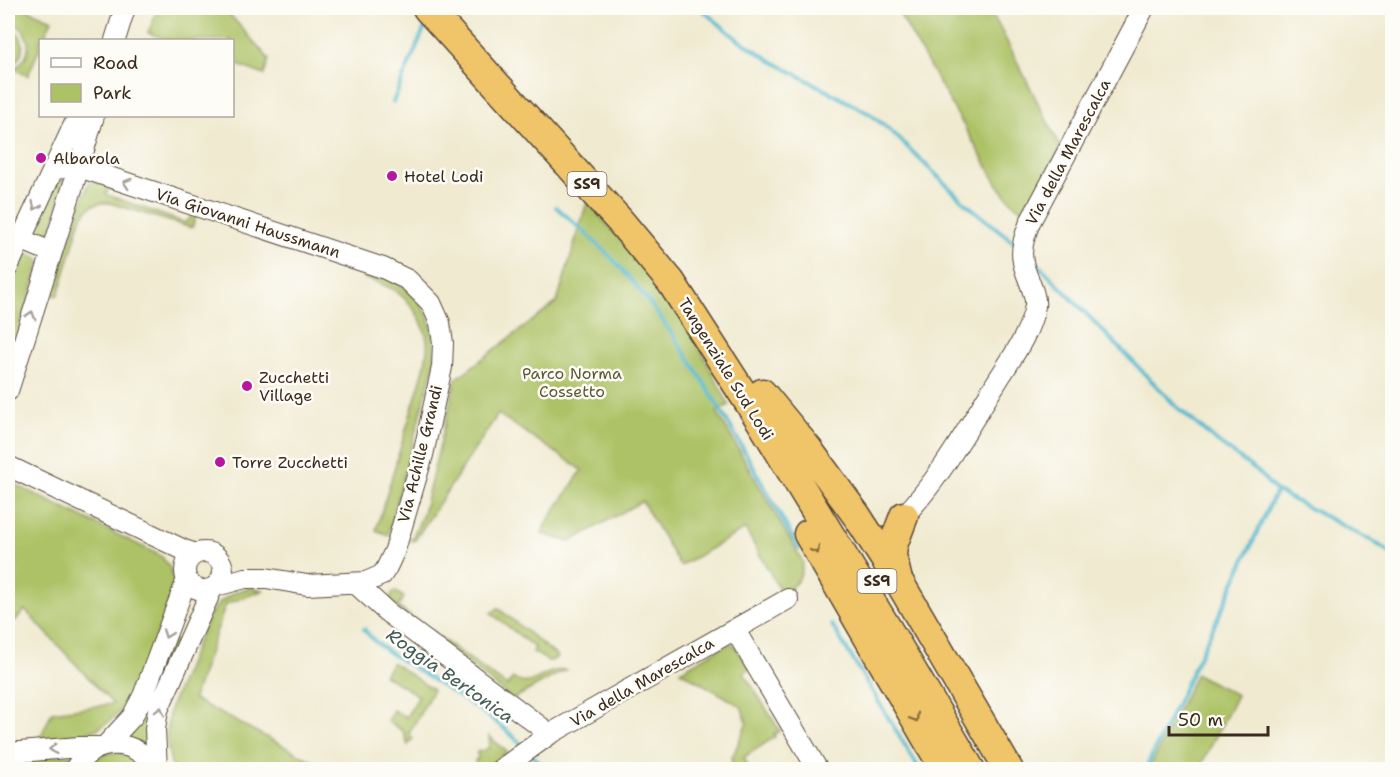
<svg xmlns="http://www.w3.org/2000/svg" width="1400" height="777" viewBox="0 0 1400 777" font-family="'Shantell Sans',sans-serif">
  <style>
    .green { fill: #adc266; stroke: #747642; stroke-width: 1.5 }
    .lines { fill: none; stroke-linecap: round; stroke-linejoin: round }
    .stream { stroke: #4fb7cd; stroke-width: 4 }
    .minor-casing { stroke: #564739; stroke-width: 22 }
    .highway-casing { stroke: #564739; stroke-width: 31 }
    .minor { stroke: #fff; stroke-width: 20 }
    .highway { stroke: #f0c469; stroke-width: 28 }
    .oneway { stroke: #a79f9a }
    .oneway2 { stroke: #8c6f40 }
    .poi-dot { fill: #b5179e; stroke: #fdfcf7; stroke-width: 2 }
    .labels { text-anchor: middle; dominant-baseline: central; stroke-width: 5; stroke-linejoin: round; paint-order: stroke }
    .shield { fill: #fdfcf7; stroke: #75695f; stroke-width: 1.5 }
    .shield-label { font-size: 15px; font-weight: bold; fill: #3b2a1e }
    .street-label { font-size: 16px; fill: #3b2a1e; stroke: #fdfcf7 }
    .poi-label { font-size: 16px; fill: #3b2a1e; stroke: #fdfcf7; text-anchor: start }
    .park-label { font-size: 16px; fill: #5d5834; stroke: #fdfcf7 }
    .water-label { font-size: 18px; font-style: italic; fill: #425b5b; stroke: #fdfcf7 }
  </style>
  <rect width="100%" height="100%" fill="#fdfcf7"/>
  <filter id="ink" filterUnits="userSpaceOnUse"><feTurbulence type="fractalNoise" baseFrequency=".0167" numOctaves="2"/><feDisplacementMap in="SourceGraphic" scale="12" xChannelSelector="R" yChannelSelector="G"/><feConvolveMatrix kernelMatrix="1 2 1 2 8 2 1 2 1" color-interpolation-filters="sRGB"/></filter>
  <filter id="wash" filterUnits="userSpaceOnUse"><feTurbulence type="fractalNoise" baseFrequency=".008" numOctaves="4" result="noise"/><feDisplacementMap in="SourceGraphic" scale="24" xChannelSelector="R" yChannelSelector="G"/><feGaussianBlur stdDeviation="1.35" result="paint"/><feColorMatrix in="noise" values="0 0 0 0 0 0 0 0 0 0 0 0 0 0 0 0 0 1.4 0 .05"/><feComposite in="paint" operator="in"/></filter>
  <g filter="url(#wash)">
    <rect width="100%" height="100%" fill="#f0ead0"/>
    <!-- green -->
    <path class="green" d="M8,8h16l28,12 -9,20h-3v7l-12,29 -14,-7c22,-15 17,-40 -6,-49z
      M158,8h66l45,51 -5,16 -31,-12 -1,-23h-62l-22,-7z
      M896,8h93l10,18 62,122 -34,64 -13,-7 -16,-20z
      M8,26c20,9 19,32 0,41z
      M65,181l-17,60 -4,2 -12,-9 25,-52z
      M94,181l18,5 -7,8 80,29 8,-8 3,1 -4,12 -79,-24c-14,-3 -25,1 -32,15l-23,76 -4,1 -2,-3 36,-109z
      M587,202l43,48 61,82 38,73 -12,7 86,150c-2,19 -6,21 -21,32l-37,-65 -65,37 -38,-65 -72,41 -28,-8 3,-9 37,-55 -84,-56 -83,126 -4,1 12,-27 33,-135 101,-77z
      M27,253l12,6 1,4 -32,100v-72l16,-37z
      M375,276c46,10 62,44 59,88l-46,171 -12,-5 48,-161c2,-9 4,-19 3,-28 -3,-23 -20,-46 -41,-55 -7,-3 -15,-6 -22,-8z
      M8,481l147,72 7,4 8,11 5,18 -38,100c-25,47 -49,49 -98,54l13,-28 61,-8 -88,-94 -11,12 -6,-3z
      M249,588l15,2 -38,14 -33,95 135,70 -155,1c-7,-24 -8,-40 -2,-64 7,-18 15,-36 22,-53 12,-31 20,-57 56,-65z
      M394,592h2l8,5 -6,10 109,79 6,-8c19,14 29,-10 52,-8l-52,29 -124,-97 3,-9z
      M498,608l60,49 -7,4h-3l-15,-9 2,-4 -44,-35z
      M172,640l5,2 -26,65 -4,40 -27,-9z
      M729,643l4,1 17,24 -6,5 36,58 -6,3 1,3 -31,20 6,13 -19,-1 2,-5 -2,-4 16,-37 -6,-17 -61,-35z
      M392,662l41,28 -24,44 4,4 -5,7 -5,-14 -16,-10 6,-11 13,7 13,-21 -35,-21z
      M1196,674l41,21 -38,74h-50z
      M489,736l18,16c-11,8 -25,23 -38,15l7,-2 -1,-5 3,-1 -1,-7 7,-1 1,-2 5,-2z
      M110,752l21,3 18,15h-66l7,-9z
      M74,755l-6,14 -60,1v-11z"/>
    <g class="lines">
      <!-- stream -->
      <path class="stream" d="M700,8l36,30 36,23 98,53 20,16 73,71 54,44
        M393,102l34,-80
        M556,207c22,19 44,38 64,60 74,84 124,185 179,282
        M1030,256l148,152 37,32 43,32 18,19 98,51 18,12
        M832,625l88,145
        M364,629c13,18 34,29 52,40 36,24 76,45 106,76
        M532,755l14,15
        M1145,770l76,-159 55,-120"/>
    </g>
  </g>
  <g filter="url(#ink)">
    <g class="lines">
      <defs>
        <path id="minor" d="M115,40l10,-32
          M53,169l26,-2 304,101 25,12 23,23 9,20 3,20 -1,24 -19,88 -28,95 -8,17 -5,8 -16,7 -59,3 -41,-7h-21l-29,8
          M8,234l43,18
          M8,267l70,-151
          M8,391l71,-224 15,-51
          M8,466l176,84 12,4
          M904,516c36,-38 62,-85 89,-128 16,-27 36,-51 42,-82 2,-12 -10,-31 -12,-44 -3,-14 2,-27 7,-40l114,-214
          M185 571a19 19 0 1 1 38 0a19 19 0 1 1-38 0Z
          M355,583l32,29 163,122
          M735,630l83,140
          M106,745l26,-28 11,-21 44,-117
          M8,753l71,-6h20
          M157,769l-2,-40 3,-19 54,-121
          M74,770c21,-34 62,-33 83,0
          M500,770l50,-36 238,-135"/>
        <path id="highway" d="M427,8l193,213 51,61 89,138 132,216 79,134
          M762,393l46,56 49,67 40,62 112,192
          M808,534l137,236
          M897,576l-5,-20 1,-11 11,-29"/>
      </defs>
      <!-- minor casing -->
      <use href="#minor" class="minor-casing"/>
      <!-- highway casing -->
      <use href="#highway" class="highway-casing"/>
      <!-- minor -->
      <use href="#minor" class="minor"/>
      <!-- highway -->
      <use href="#highway" class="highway"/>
    </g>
    <!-- one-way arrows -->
    <defs><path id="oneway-chevron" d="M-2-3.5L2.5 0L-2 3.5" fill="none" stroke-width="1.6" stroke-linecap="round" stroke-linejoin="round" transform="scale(1.5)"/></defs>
    <g class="oneway">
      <use href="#oneway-chevron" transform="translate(127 183) rotate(-162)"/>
      <use href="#oneway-chevron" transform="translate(36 206) rotate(115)"/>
      <use href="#oneway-chevron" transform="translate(31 315) rotate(-73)"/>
      <use href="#oneway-chevron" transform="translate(167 634) rotate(110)"/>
      <use href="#oneway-chevron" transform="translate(160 711) rotate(-74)"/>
      <use href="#oneway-chevron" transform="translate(53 749) rotate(175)"/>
    </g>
    <g class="oneway2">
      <use href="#oneway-chevron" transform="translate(816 550) rotate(61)"/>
      <use href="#oneway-chevron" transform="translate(915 718) rotate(59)"/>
    </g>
  </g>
  <!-- markers -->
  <g class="poi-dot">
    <circle cx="41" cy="158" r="6"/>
    <circle cx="392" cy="176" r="6"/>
    <circle cx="247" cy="386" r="6"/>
    <circle cx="220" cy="462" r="6"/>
  </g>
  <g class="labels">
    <!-- shield labels -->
    <g class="shield">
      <rect x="567.5" y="172" width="39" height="24" rx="4.5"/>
      <rect x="857.5" y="569" width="39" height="24" rx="4.5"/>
    </g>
    <g class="shield-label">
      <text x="587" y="184">SS9</text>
      <text x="877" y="581">SS9</text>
    </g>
    <!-- street labels -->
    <g class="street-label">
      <text transform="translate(1068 152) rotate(-62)">Via della Marescalca</text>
      <text transform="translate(248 223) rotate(18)">Via Giovanni Haussmann</text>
      <text transform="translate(726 369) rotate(58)">Tangenziale Sud Lodi</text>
      <text transform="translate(420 454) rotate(-76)">Via Achille Grandi</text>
      <text transform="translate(642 682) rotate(-30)">Via della Marescalca</text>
    </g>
    <!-- poi labels -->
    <g class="poi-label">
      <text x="53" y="158">Albarola</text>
      <text x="404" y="176">Hotel Lodi</text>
      <text x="259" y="377">Zucchetti<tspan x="259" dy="18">Village</tspan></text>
      <text x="232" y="462">Torre Zucchetti</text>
    </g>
    <!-- park labels -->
    <g class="park-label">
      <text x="572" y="373">Parco Norma<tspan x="572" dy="18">Cossetto</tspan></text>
    </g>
    <!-- water labels -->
    <g class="water-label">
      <text transform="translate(450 676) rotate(35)">Roggia Bertonica</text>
    </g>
  </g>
  <!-- margin -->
  <rect width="1400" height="777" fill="none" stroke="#fdfcf7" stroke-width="30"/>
  <!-- legend -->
  <rect x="39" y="39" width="195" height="78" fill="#fdfcf7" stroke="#afa8a0" stroke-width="1.5"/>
  <rect x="51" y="58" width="30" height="9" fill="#ffffff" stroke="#afa8a0" stroke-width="1.5"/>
  <text x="93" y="69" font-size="18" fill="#3b2a1e">Road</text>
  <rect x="51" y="84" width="30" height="18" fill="#adc266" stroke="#afa8a0" stroke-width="1.5"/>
  <text x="93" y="99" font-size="18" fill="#3b2a1e">Park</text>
  <!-- scale -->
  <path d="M1169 726v9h99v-9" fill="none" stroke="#3b2a1e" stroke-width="3"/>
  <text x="1178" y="726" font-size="18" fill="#3b2a1e" stroke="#fdfcf7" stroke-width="4.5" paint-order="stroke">50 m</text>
</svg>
